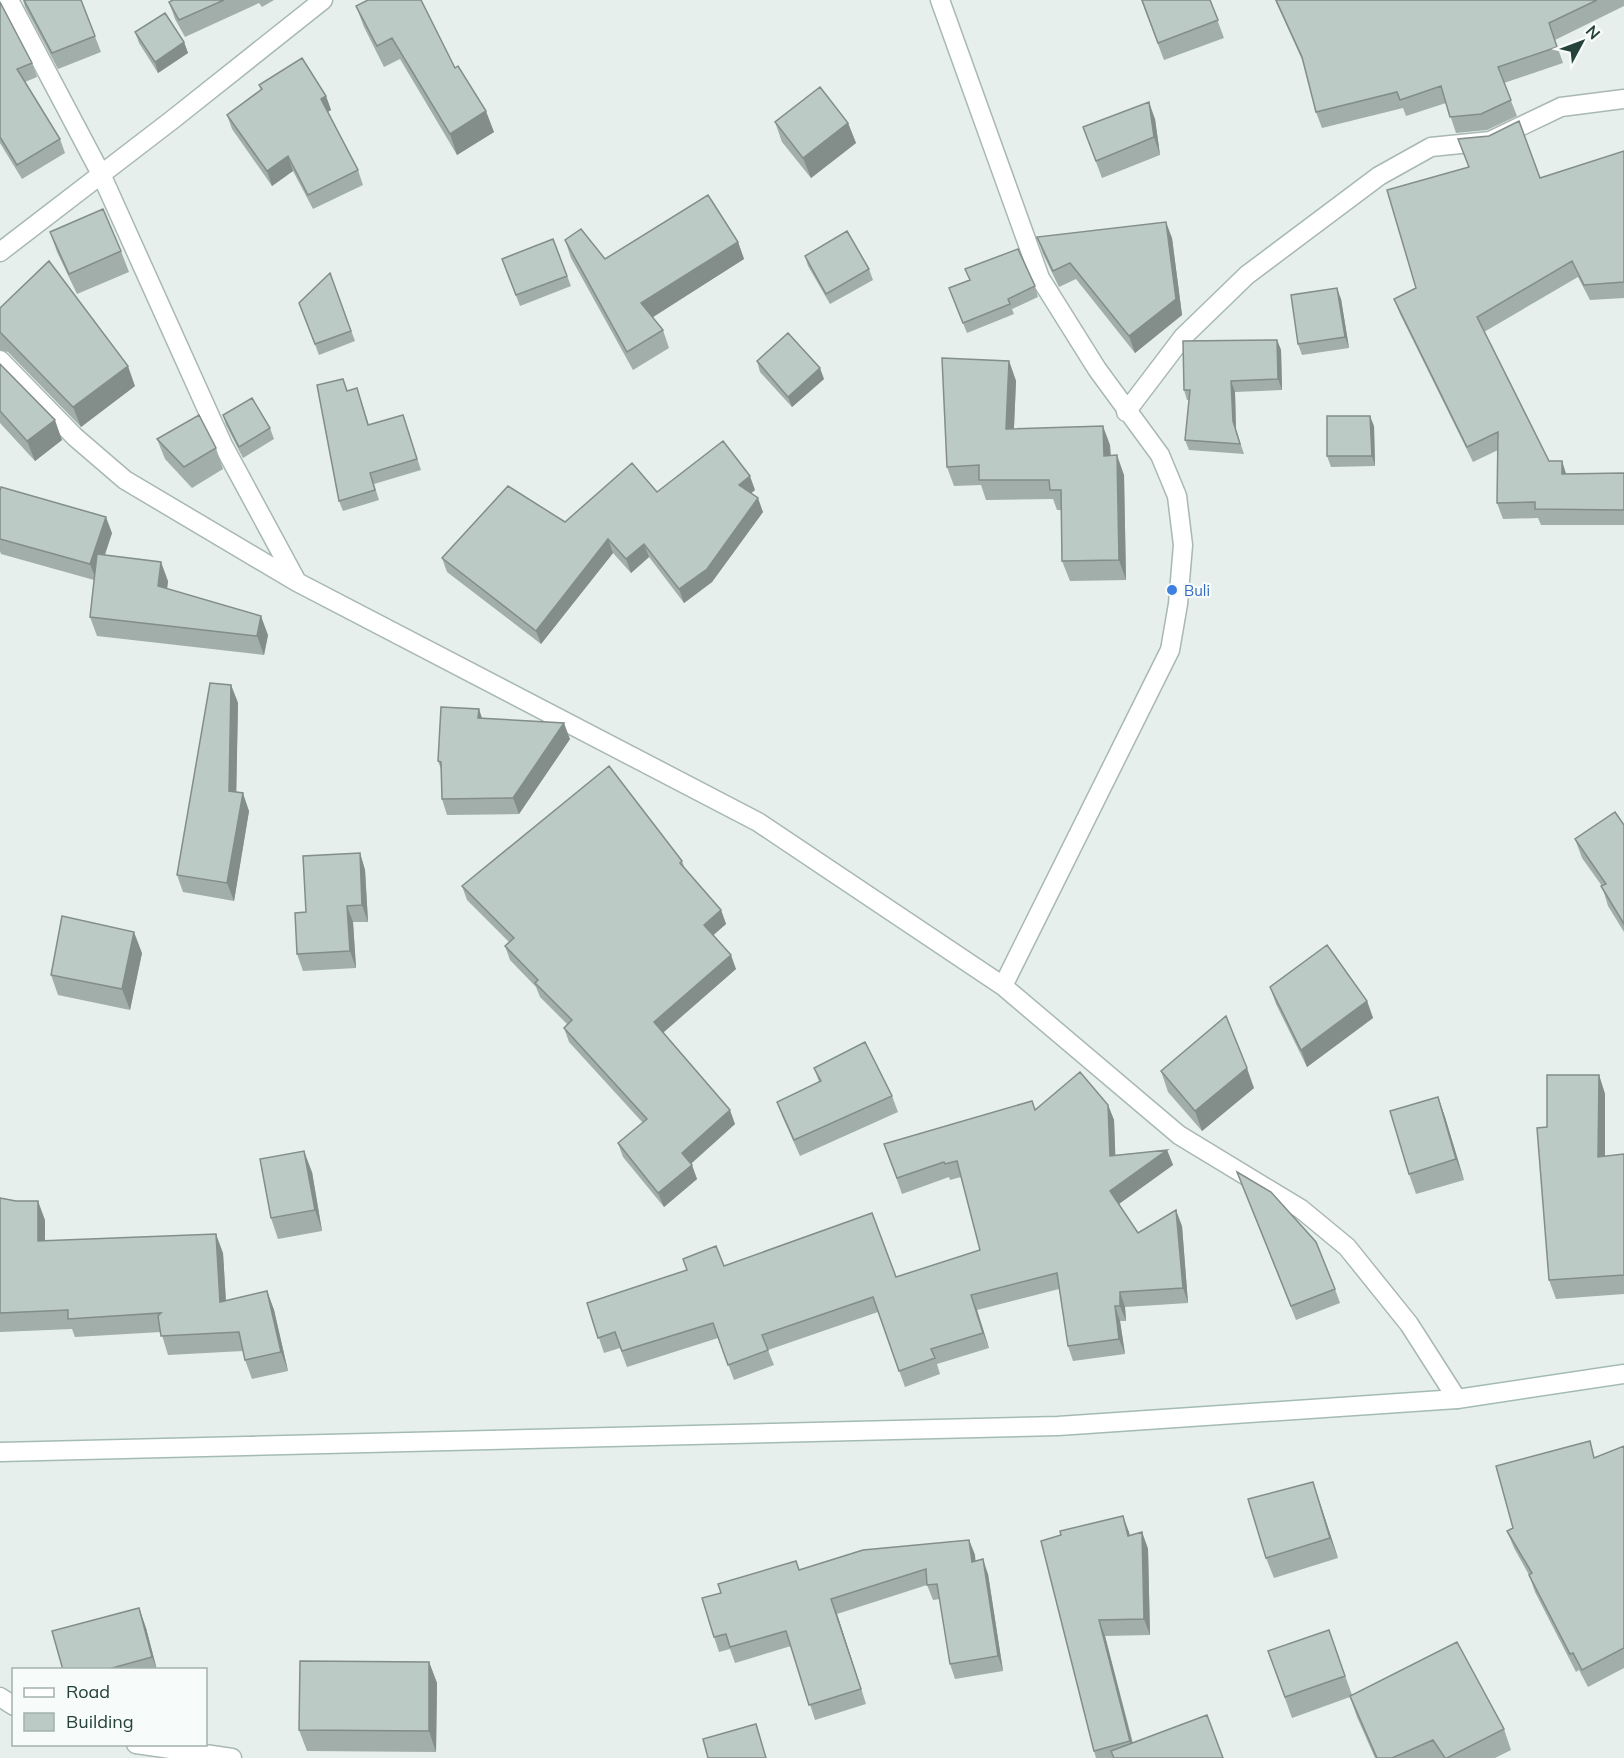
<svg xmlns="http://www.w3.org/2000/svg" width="1624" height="1758" viewBox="0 0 1624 1758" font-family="Mulish,sans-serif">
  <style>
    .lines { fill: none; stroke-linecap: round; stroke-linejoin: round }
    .street-casing { stroke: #a8b8b2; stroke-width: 21 }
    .secondary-casing { stroke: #a4bbb3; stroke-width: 21 }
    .street { stroke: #fff; stroke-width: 18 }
    .secondary { stroke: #fff; stroke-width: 18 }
    .wall { fill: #a1aea9 }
    .shaded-wall { fill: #838d89 }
    .building { fill: #bbcac4; stroke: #838d89; stroke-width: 1.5 }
    .shop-dot { fill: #3f7fe0; stroke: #f7fbf9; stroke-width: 2 }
    .labels { text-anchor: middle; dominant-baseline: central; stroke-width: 4.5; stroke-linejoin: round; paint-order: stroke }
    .shop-label { font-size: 15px; fill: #366cbe; stroke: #f7fbf9; text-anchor: start }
  </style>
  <rect width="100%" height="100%" fill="#e6efeb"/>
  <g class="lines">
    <defs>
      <path id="street" d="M9,0l92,174 122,271 73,135
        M940,0l100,278 57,91 63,86 17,41 6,49 -5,59 -8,46 -167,336
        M0,252l172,-132 151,-120
        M0,360l75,77 50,43 172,102 461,240 245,164 176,149 122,74 46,38 62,77 48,75
        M1126,412l57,-75 64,-62 132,-99 52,-29 59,-6 71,-34 63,-8
        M0,1697l14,9
        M136,1744l96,14"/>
      <path id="secondary" d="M0,1452l1058,-26 399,-27 167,-25"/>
    </defs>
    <!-- street casing -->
    <use href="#street" class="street-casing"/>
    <!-- secondary casing -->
    <use href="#secondary" class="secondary-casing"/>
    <!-- street -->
    <use href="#street" class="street"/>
    <!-- secondary -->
    <use href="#secondary" class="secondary"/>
  </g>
  <!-- wall -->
  <path class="wall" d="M23,0h58l20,52 -43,17 -33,-62z
    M173,0h101l-12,7 -3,-4 -74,34 -10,-18 -6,-17z
    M1141,0h69l14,38 -60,22z
    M1275,0h349v6l-69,34 8,23 -59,20 13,33 -30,14 -31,3 -10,-30 -40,13 -3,-8 -81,20 -6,-16 -12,-48z
    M0,2l32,61 5,14 -12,5 35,57 5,14 -43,26 -22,-36z
    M356,6l99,62 39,64 -37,23 -57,-96 -16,8 -20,-40z
    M135,32l49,10 4,11 -30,20 -19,-30z
    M259,85l67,11 5,14 -3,2 30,58 5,15 -50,24 -20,-38 -21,15 -40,-57 -5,-14 34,-25z
    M1155,119l5,36 -58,23 -19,-51z
    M775,122l73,1 8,20 -45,35 -29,-36z
    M1624,151v147l-34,2 -12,-23 -94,55 65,129h13l4,13 58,-1v52h-83l-3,-7 -35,1 -6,-16 1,-53 -25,12 -73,-148 -6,-15 22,-11 124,-110z
    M50,232l71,19 8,21 -52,22 -20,-42z
    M1037,237l135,1 10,77 -47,38 -59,-74 -17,8 -16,-33z
    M553,239l18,47 -51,20 -18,-47z
    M565,240l40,19 133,-17 6,17 -92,58 11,13 6,18 -36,22 -62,-112z
    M805,256l64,13 4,11 -43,24 -22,-38z
    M330,273l25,68 -36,14 -20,-52z
    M969,280l66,6 3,11 -26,12 2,5 -47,19 -18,-45z
    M1341,299l8,49 -47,7 -4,-11z
    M0,308l135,78 -54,41 -73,-75 -8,-2z
    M1277,340l4,10 1,40 -47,2 1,39 8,23 -55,-4 -4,-10 4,-40h-2l-3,-10z
    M757,361l67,18 -32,28 -32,-35z
    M1009,361l7,20 -2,48 96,16 1,10 13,20 2,105 -56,1 -8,-20v-51h-5l-4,-11 -67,1 -5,-15 -27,1 -7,-19z
    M0,364l62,76 -27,21 -35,-38z
    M357,388l12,37 34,-10 18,55 -47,14 5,16 -36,11 -4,-10 8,-110z
    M223,415l47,13 4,11 -31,19 -17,-33z
    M1374,426l1,40 -44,1 -4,-11z
    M157,439l59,9 7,21 -31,19 -27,-29z
    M755,490l-4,3 12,19 -51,70 -28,21 -35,-46 -18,16 -18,-20 -72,91 -94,-72 -5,-14 123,-36 92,-30z
    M0,491l112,42 -7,22 63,26 -1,8 101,46 -4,20 -167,-19 -7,-19 4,-37 -93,-26 -1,-3z
    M231,685l7,18 -2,89 13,19 -15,90 -51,-9 -6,-17z
    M482,719l88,20 -51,75 -72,1 -5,-16 -1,-30 -3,-8z
    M1624,825v107l-16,-26 -6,-20 -20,-28 -7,-19z
    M360,853l5,17 3,52h-15l3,46 -53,3 -6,-17 9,-42z
    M682,861l3,8 36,41 5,14 -13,11 23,34 -73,64 72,91 -44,40 6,15 -33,28 -41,-50 -5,-14 25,-20 -74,-81 -5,-14 3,-4 -27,-27 -4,-10 -26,-27 -5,-14 4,-4 -42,-42 -5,-14z
    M142,953l-12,57 -72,-15 -7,-20z
    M1270,987l97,14 6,17 -66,49 -31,-63z
    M814,1068l78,28 6,16 -98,44 -17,-38 -6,-16 42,-20z
    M1161,1071l93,17 -52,43 -34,-39z
    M1599,1075l6,19v62l19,-2v140l-68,5 -7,-19 -2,-153z
    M1438,1097l7,20 19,63 -48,14 -7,-20z
    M1108,1105l6,15 1,35 52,-5 6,15 -54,39 19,29 44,-7 6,77 -63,4 1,14h-6l5,33 -52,7 -5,-15 -9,-57 -82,21 12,38 -52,16 3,10 -35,13 -27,-75 -110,38 6,15 -40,15 -16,-42 -91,29 -7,-19 -16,5 -17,-50 137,-37 172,11 84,-27 -19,-73 -11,3 -1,-3 -47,17 -18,-50 151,-35z
    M312,1172l10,59 -44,8 -7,-21z
    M1237,1172l98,117 5,14 -44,17z
    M0,1198l45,22v21l178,12 3,48 41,-10 7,19 14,61 -36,8 -7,-19 -2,-9 -75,4 -7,-23 -86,5 -3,-8 -72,3z
    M1624,1446v222l-36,19 -9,-17 -3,2 -41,-80 -6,-17 -15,-27 -7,-17 6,-3 83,-71z
    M1320,1503l18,55 -64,20 -8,-20z
    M1142,1532l6,17 2,86 -45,1 28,107 90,15h-127l-2,-7 -33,-216 69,1z
    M969,1540l6,15v6l13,13 15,97 -48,8 -5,-15 -10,-65 -7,1 -6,-15 -90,29 29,90 -51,16 -24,-74 -56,17 -5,-14 -11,3 -5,-15 86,-67z
    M139,1608l7,20 11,42h-94z
    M1329,1630l23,65 152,34 7,21 -16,8h-120l-18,-41 -7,-20 -58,21 -24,-67z
    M429,1662l8,21 -1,69 -129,-1 -8,-21z"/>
  <!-- shaded-wall -->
  <path class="shaded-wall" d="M184,42l4,11 -30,20 -3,-11z
    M326,96l5,14 -5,3 -5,-14z
    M1149,102l6,17 5,36 -6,-18z
    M486,111l8,21 -37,23 -7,-21z
    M848,123l8,20 -45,35 -8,-20z
    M288,156l5,15 -21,15 -5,-15z
    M1166,222l6,16 10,77 -47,38 -6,-17z
    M738,242l6,17 -97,62 -6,-18z
    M1337,288l4,11 8,49 -4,-11z
    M1277,340l4,10 1,40 -4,-11z
    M1009,361l7,20 -3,67 -7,-19z
    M128,366l7,20 -54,41 -8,-20z
    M820,368l4,11 -32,28 -4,-10z
    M1231,381l4,11 1,39 8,23 -11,-33z
    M1370,416l4,10 1,40 -3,-10z
    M55,420l7,20 -27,21 -8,-20z
    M1103,426l7,19 1,30 -7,-19z
    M1117,455l7,20 2,105 -7,-20z
    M1562,461l5,16 -5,-3z
    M750,476l5,14 -11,9 -5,-14z
    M758,498l5,14 -51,70 -28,21 -5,-14z
    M106,517l6,16 -16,47 -6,-16z
    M608,539l5,14 -72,91 -5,-13z
    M644,544l5,13 -18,16 -5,-14z
    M161,562l7,19 -3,24 -7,-19z
    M261,616l7,19 -4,20 -7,-19z
    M231,685l7,18 -2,106 -7,-18z
    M479,709l5,15 -6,-6z
    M564,723l6,16 -51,75 -6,-16z
    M243,793l6,18 -15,90 -7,-18z
    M360,853l5,17 3,52 -6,-17z
    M347,906l6,16 3,46 -6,-17z
    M721,910l5,14 -17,15 -5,-14z
    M134,932l8,21 -12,57 -8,-21z
    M731,955l5,14 -77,67 -5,-14z
    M1367,1001l6,17 -66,49 -6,-17z
    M1247,1068l7,20 -52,43 -7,-20z
    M1599,1075l6,19v82l-7,-19z
    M1438,1097l7,20 19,63 -8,-21z
    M1108,1105l6,15 2,51 -6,-15z
    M730,1110l5,14 -48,43 -5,-14z
    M1167,1150l6,15 -57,41 -6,-15z
    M304,1151l8,21 10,59 -7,-21z
    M692,1165l5,14 -33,28 -6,-14z
    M38,1201l7,19v40l-7,-19z
    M1176,1210l6,16 6,77 -5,-15z
    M216,1234l7,19 4,68 -7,-19z
    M267,1291l7,19 14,61 -7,-19z
    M1120,1292l5,15 1,14 -6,-15z
    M971,1295l6,15 12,38 -6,-15z
    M1115,1306l5,15 5,33 -6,-15z
    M1313,1482l7,21 18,55 -8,-20z
    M1123,1516l6,16 5,20 -6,-16z
    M1142,1532l6,17 2,86 -6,-16z
    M969,1540l6,15 2,22 -5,-15z
    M983,1559l5,15 15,97 -5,-15z
    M831,1599l6,15 29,90z
    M139,1608l7,20 11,42 -5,-13z
    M1099,1620l6,16 31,122 -6,-17z
    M429,1662l8,21 -1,69 -7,-21z"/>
  <!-- building -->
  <path class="building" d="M24,0h57l14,36 -43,17z
    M173,0h51l-45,20 -10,-18z
    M368,0h53l34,68 3,-2 28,45 -36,23 -58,-96 -15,8 -21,-40z
    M1142,0h68l8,20 -60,23z
    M1276,0h321l-48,23 8,24 -59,20 13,33 -30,14 -31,3 -9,-31 -41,14 -3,-8 -81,20 -14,-55z
    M0,2l32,61 -15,6 43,70 -43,26 -17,-28z
    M165,13l19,29 -29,20 -20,-30z
    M302,58l24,38 -5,3 37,71 -50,25 -20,-39 -21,15 -40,-56 35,-26 -3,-4z
    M820,87l28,36 -45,35 -28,-36z
    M1149,102l5,35 -58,24 -13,-34z
    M1519,121l21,57 84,-27v131l-40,3 -12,-24 -95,56 72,144h13v13l62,-1v37l-89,-1v-7l-38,1 1,-71 -31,15 -73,-148 22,-11 -29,-98 82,-23 -11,-28 31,-3z
    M708,195l30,47 -97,61 22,27 -36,22 -62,-112 16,-11 24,30z
    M103,209l18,42 -52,23 -19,-42z
    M1166,222l10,77 -47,37 -59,-73 -17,8 -16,-34z
    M847,231l22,38 -43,25 -21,-38z
    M553,239l14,37 -51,19 -14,-36z
    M1018,249l17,37 -27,13 2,5 -47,19 -14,-35 21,-8 -5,-11z
    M49,261l79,105 -55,41 -73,-75v-24z
    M330,273l21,58 -36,13 -16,-41z
    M1337,288l8,49 -47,7 -7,-49z
    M788,333l32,35 -32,29 -31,-36z
    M1277,340l1,39 -47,2 2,40 7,23 -55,-4 5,-50h-6l-1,-49z
    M942,358l67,3 -3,68 97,-3 1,30 13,-1 2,105 -57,1 -1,-71h-11l-1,-10h-70v-15l-32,2z
    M0,364l55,56 -28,21 -27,-30z
    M343,379l4,12 10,-3 11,37 35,-10 14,44 -47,14 5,17 -36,11 -22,-116z
    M252,398l18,30 -31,19 -16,-32z
    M199,415l17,33 -32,19 -27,-28z
    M1327,416h43l2,40h-45z
    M723,441l27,35 -11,9 19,13 -51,71 -28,20 -35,-45 -18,15 -18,-20 -72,92 -94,-73 66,-72 57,36 67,-59 25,29z
    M1,487l105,30 -16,47 -90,-25v-48z
    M97,554l64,8 -3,24 103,30 -4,20 -167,-19z
    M210,683l21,2 -2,106 14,2 -16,90 -50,-8z
    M441,707l38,2 -1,9 86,5 -51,75 -71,1 -1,-37 -3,-1z
    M609,766l73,95 -2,2 41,47 -17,15 27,30 -77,67 76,88 -48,43 10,12 -34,28 -40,-50 29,-24 -83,-91 8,-8 -37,-37 3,-3 -33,-34 9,-8 -52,-52z
    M1615,812l9,13v99l-23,-38 5,-2 -31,-45z
    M360,853l2,52 -15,1 3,45 -53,3 -2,-41 11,-1 -3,-56z
    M62,916l72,16 -12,57 -71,-14z
    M1327,945l40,56 -66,49 -31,-63z
    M1226,1016l21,52 -52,43 -34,-40z
    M865,1042l27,54 -98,44 -17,-38 44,-21 -7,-13z
    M1080,1072l28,33 2,51 57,-6 -57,41 28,42 38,-23 7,78 -63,4v14h-5l4,33 -51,7 -11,-73 -86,22 12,38 -52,16 4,9 -36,13 -26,-74 -111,38 6,15 -40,15 -15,-42 -91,28 -7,-19 -17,6 -11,-35 100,-33 -4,-11 33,-13 8,20 148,-53 24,64 84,-27 -23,-89 -12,3 -1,-2 -47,16 -13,-34 148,-43 3,9z
    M1547,1075h52l-1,82 26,-3v121l-75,5 -12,-152 10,-1z
    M1438,1097l18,62 -47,15 -19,-63z
    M304,1151l11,59 -44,8 -11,-59z
    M1237,1172l34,20 45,50 19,47 -44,17z
    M0,1198l16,3h22v40l178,-7 4,68 47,-11 14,61 -36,8 -6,-28 -78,4 -3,-20 3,-3 -93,6v-9l-68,3z
    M1590,1441l4,17 30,-12v202l-42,22 -9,-17 -3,1 -41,-79 3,-2 -25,-42 6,-3 -17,-62z
    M1313,1482l17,56 -64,20 -18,-59z
    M1123,1516l5,20 14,-4 2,87 -45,1 31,121 -36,10 -53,-210 20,-6 -1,-4z
    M969,1540l3,22 11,-3 15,97 -48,8 -13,-80 -10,1 -1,-16 -95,30 30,90 -52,16 -23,-74 -56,16 -4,-13 -12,3 -12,-39 19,-5 -3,-9 78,-23 3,9 64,-20z
    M139,1608l13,49 -47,13h-42l-11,-39z
    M1329,1630l16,46 -60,21 -17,-46z
    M1457,1642l47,87 -57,29h-2l-12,-18 -41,18h-15l-27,-62z
    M300,1661l129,1v69l-130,-1z
    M1207,1715l16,43h-109l-3,-7z
    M756,1724l10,34h-58l-5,-19z"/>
  <!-- markers -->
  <circle class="shop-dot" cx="1172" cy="590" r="6"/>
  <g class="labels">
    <!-- shop labels -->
    <g class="shop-label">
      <text x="1184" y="590">Buli</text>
    </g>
  </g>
  <!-- legend -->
  <rect x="12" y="1668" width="195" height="78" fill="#f7fbf9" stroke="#a3b1ad" stroke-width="1.5"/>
  <rect x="24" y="1688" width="30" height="9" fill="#ffffff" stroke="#a3b1ad" stroke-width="1.5"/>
  <text x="66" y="1698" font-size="18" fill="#24423a">Road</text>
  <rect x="24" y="1713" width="30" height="18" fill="#bbcac4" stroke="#a3b1ad" stroke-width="1.5"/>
  <text x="66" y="1728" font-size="18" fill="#24423a">Building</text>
  <!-- north arrow -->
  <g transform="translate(1582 42) rotate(49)" stroke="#f7fbf9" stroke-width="4.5" paint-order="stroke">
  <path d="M0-4.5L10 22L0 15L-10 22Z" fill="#24423a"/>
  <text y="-9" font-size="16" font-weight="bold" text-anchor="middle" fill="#24423a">N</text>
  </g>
</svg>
